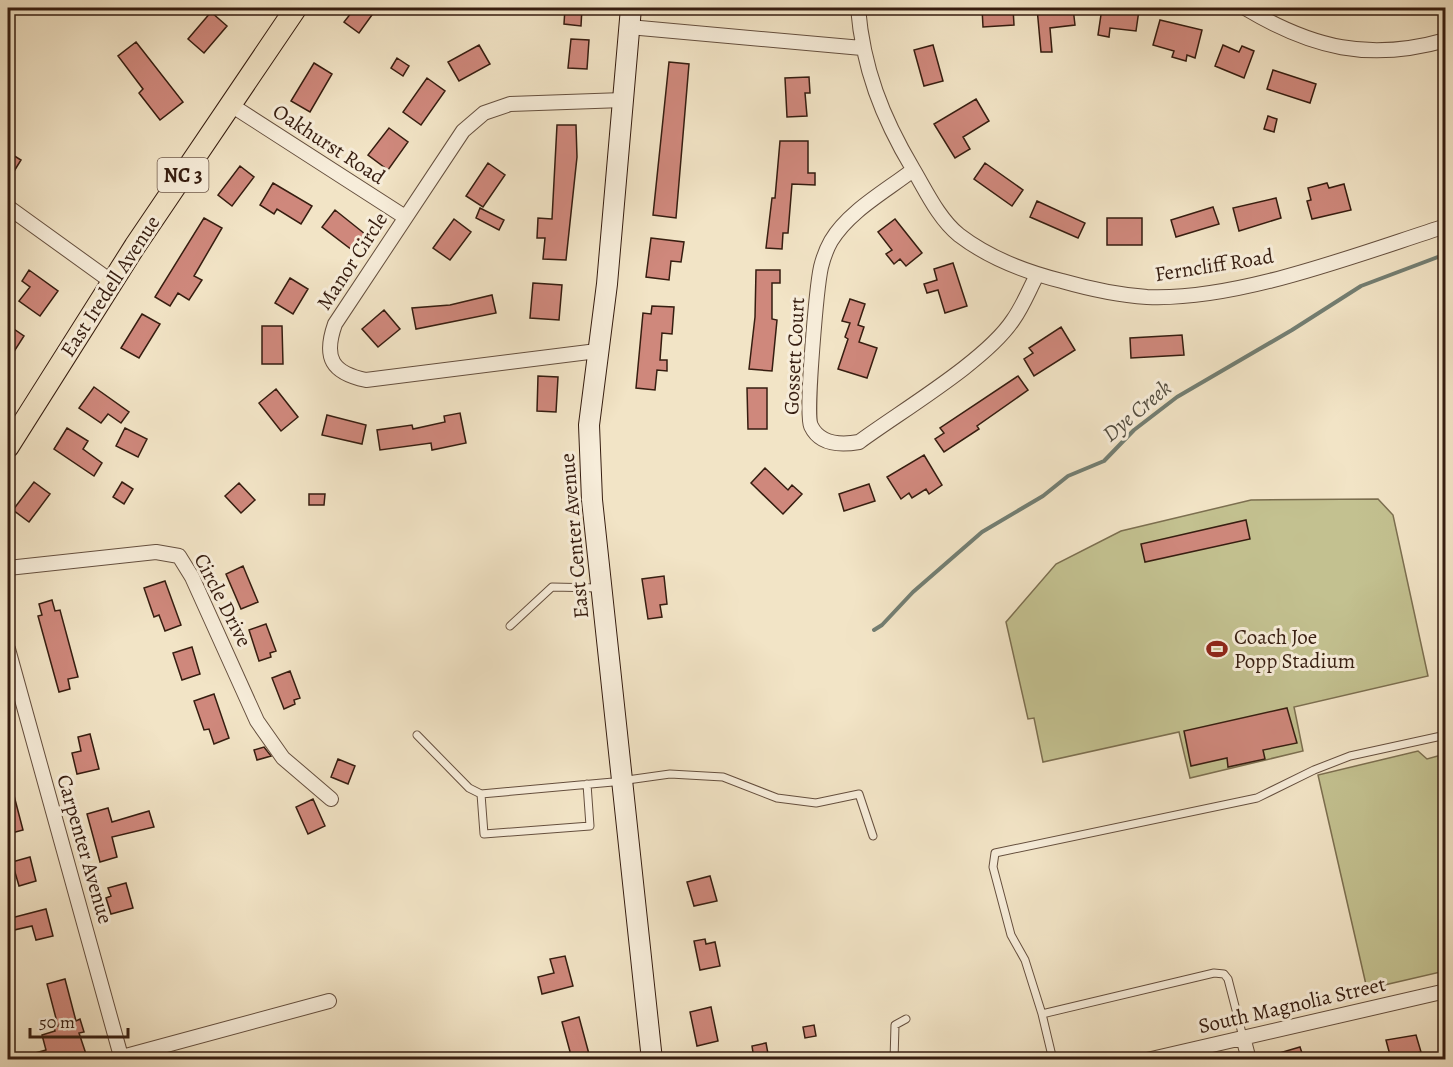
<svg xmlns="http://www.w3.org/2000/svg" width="1453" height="1067" viewBox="0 0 1453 1067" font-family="Alegreya,serif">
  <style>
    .green { fill: #c3c190; stroke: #7c6f50; stroke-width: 1.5 }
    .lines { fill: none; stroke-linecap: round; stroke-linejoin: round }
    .stream { stroke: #737e72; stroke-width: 4 }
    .building { fill: #cf887c; stroke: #361d10; stroke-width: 1.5 }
    .lane-casing { stroke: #654f3e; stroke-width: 9 }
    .street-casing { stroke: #654f3e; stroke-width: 16 }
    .secondary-casing { stroke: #361d10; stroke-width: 22 }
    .primary-casing { stroke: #361d10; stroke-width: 23 }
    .lane { stroke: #f7edda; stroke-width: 7 }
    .street { stroke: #f7edda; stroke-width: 14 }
    .secondary { stroke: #f7edda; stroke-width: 20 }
    .primary { stroke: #f2e4c6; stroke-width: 21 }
    .labels { text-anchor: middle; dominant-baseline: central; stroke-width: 6; stroke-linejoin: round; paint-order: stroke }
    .shield { fill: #f7edda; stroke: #705b4d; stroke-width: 1.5 }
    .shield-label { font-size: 20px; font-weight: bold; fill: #361d10 }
    .street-label { font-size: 21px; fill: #361d10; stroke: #f7edda }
    .poi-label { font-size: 21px; fill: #361d10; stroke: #f7edda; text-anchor: start }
    .water-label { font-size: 22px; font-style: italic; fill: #544e41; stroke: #f7edda }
  </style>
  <rect width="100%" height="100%" fill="#f2e4c6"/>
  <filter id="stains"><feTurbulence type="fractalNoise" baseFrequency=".00333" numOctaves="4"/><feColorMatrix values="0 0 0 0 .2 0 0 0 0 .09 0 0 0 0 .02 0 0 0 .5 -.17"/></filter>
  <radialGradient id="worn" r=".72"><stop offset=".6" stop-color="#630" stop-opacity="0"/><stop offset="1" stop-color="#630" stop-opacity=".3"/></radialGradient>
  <!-- green -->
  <path class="green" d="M1378,499l15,16 35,161 -134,31 9,44 -113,27 -11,-46 -136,30 -9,-44 -6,1 -22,-97 50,-58 65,-33 130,-31z
    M1418,751l9,8 18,-5v217l-78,18 -49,-214z"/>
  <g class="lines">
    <!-- stream -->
    <path class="stream" d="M874,630l8,-5 31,-33 69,-60 61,-36 25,-20 36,-15 30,-31 43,-33 115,-67 69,-44 85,-32"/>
  </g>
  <!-- building -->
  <path class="building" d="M355,8h22l-18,25 -15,-11z
    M565,8h17l-1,18 -17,-2z
    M982,8h31l1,17 -31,2z
    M1037,8h36l2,17 -25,3 2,24h-11z
    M1102,8l37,2 -3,21 -26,-3 -1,9 -11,-2z
    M211,12l16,14 -23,27 -16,-14z
    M1160,20l42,10 -7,28 -8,-3 -1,6 -14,-4 2,-6 -21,-6z
    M571,39l18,1 -2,29 -19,-1z
    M136,42l47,60 -23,18 -21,-27 4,-4 -25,-33z
    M479,45l11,19 -31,17 -11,-19z
    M933,45l10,36 -19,5 -10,-36z
    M1223,45l16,7 3,-6 12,5 -10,27 -29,-12z
    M397,58l12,8 -6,10 -12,-8z
    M669,62l20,2 -13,154 -23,-3z
    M314,63l18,11 -22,38 -19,-11z
    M1273,70l43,14 -6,19 -43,-14z
    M809,77l1,16h-5l2,23 -20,1 -2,-39z
    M427,78l18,13 -24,34 -18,-13z
    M976,99l13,22 -26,16 7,12 -15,9 -21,-34z
    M1268,116l9,3 -3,13 -10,-3z
    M557,125h19l1,32 -11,103 -23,-1 2,-21h-8l1,-20 14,1z
    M389,128l19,14 -20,28 -20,-15z
    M780,141h28v32h7v12l-23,-1 -4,49h-5l-1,16 -16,-1 6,-50h3z
    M8,152l13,8 -13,21z
    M488,163l17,12 -22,32 -17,-11z
    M985,163l38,27 -11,16 -38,-27z
    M240,166l14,11 -22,29 -14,-11z
    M273,183l39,23 -11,18 -24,-15 -3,5 -14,-9z
    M1327,183l2,5 15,-4 7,26 -39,9 -5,-18 4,-1 -3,-12z
    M1276,198l5,20 -42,13 -6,-23z
    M1037,201l48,22 -7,15 -48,-21z
    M1213,207l6,17 -43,13 -5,-17z
    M480,208l24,12 -5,10 -23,-12z
    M335,210l30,24 -13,16 -30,-23z
    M204,218l18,10 -28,48 8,4 -13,20 -11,-7 -8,13 -15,-9z
    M1107,218h35v27h-35z
    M454,219l17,13 -21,28 -17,-12z
    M895,219l27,34 -16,13 -6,-7 -6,5 -8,-10 6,-4 -14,-18z
    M651,238l33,4 -3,20 -10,-1 -2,19 -23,-3z
    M953,263l14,43 -22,7 -7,-23 -11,3 -3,-9 13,-4 -3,-11z
    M29,270l29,21 -18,25 -21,-15 11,-14 -8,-6z
    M756,270h24v13h-8v36l5,1 -5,51 -23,-2 6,-52z
    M290,278l18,11 -15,25 -18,-11z
    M533,283l29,2 -3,35 -29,-2z
    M492,295l4,18 -80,16 -4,-21 38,-3z
    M850,299l15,5 -7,21 6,2 -5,15 18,6 -10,30 -29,-9 10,-30 -3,-2 5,-14 -8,-2z
    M652,306l22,1 -2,27 -10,-1 -2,27h7v11l-10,-1 -2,20 -19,-2 7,-75 8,1z
    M384,310l16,19 -22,18 -16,-18z
    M142,314l18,10 -21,34 -18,-10z
    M8,325l16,11 -16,25z
    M262,326h20l1,38h-21z
    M1061,327l14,23 -41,26 -10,-17 9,-6 -4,-5z
    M1182,335l2,20 -53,3 -1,-20z
    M538,376l20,1 -2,35 -19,-1z
    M1018,376l10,14 -51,36 2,3 -35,23 -9,-13 9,-6 -4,-5z
    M94,387l35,25 -8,11 -13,-9 -7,9 -22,-15z
    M747,388h20v41h-19z
    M276,389l22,28 -17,14 -22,-28z
    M460,413l6,30 -34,7 -1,-7 -51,7 -3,-20 35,-5 1,4 32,-7 -1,-6z
    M327,415l39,10 -4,19 -40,-9z
    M67,428l21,13 -5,8 19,14 -8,13 -40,-27z
    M125,428l22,11 -9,18 -22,-11z
    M924,455l18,30 -13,9 -3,-5 -14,9 -3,-5 -8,6 -14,-22z
    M765,468l23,22 4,-5 10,9 -19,20 -32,-31z
    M34,482l16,12 -21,28 -16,-12z
    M122,482l11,7 -9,15 -11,-7z
    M239,483l16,17 -14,13 -16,-17z
    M869,484l6,17 -31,10 -5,-17z
    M309,494h16l-1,11h-15z
    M1246,520l4,19 -105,23 -4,-18z
    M243,566l15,36 -17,7 -15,-35z
    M664,576l3,28 -7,1 2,12 -14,2 -6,-40z
    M165,581l16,44 -16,6 -6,-16 -5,2 -10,-29z
    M52,600l3,11 5,-1 18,67 -10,2 2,10 -11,3 -21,-76 4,-1 -3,-11z
    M266,624l10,27 -6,2 1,4 -12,4 -10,-31z
    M192,647l8,27 -18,6 -9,-27z
    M290,671l10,27 -6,2 1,4 -11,5 -12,-31z
    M214,694l15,44 -15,6 -5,-15 -5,1 -10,-29z
    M1287,708l10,35 -34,7 2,9 -37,8 -1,-9 -36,8 -7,-35z
    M90,734l9,35 -22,5 -5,-21 9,-2 -3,-14z
    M264,747l7,9 -14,4 -3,-10z
    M338,759l17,7 -7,18 -17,-7z
    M8,784h3l12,46 -15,4z
    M313,799l12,27 -17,8 -12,-27z
    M108,808l4,14 37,-11 5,16 -42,10 5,20 -17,5 -13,-48z
    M30,857l6,24 -17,5 -7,-24z
    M710,876l7,25 -23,5 -7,-24z
    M126,883l7,25 -22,6 -5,-16 5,-2 -3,-8z
    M46,909l7,27 -17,4 -4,-14 -18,4 -3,-12z
    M705,939l1,5 9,-2 5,24 -20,4 -6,-29z
    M565,956l8,30 -31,8 -4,-17 16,-4 -4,-14z
    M65,979l11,42 4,-2 4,13 -5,1 7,21 -19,5h-43v-3l22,-6 -4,-15 13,-4 -1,-4 4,-1 -11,-42z
    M711,1007l7,34 -21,5 -7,-34z
    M579,1017l10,37 -17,5 -10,-37z
    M814,1025l2,11 -11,2 -2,-11z
    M1416,1035l5,17 -30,7 -5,-19z
    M766,1043l3,16h-15l-2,-13z
    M1300,1047l4,12h-38v-2z"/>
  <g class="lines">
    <defs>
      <path id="lane" d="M510,626l42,-39 47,1
        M417,735l52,53 12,6 132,-12 57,-8 53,3 54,21 39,5 43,-9 14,42
        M481,794l3,40 106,-8 -3,-42
        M1042,1014l-17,-54 -14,-25 -18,-68 2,-14 262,-55 57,-28 36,-14 96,-21
        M894,1060l1,-35 11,-6
        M1053,1060l-11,-46 172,-41 10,1 4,5 15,58"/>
      <path id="street" d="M858,8c5,60 24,109 55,161 13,22 26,50 46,66 30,23 67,37 103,46 28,8 55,14 85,16 91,4 211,-43 299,-71
        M1245,8c67,40 124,54 201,32
        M629,27l233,21
        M231,105l174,112
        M913,170c-27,21 -64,41 -82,71 -4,7 -8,18 -10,26 -4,18 -16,147 -10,159 9,19 31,19 48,16 42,-31 127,-81 154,-122 10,-14 16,-30 24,-45
        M8,207l104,75
        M597,351l-231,29c-34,-7 -43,-22 -31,-56l128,-193 21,-18 26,-9 113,-4
        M8,568l148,-16 23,4 13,21 65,144 26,37 48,41
        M8,649l114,411
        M1243,1037l6,23
        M122,1057l207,-56
        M1147,1060l299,-69"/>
      <path id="secondary" d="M631,8l-24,276 -18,141 3,75 60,560"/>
      <path id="primary" d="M8,447l127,-201 161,-238"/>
    </defs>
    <!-- lane casing -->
    <use href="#lane" class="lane-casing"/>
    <!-- street casing -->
    <use href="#street" class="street-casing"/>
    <!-- secondary casing -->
    <use href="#secondary" class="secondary-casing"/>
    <!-- primary casing -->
    <use href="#primary" class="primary-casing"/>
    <!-- lane -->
    <use href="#lane" class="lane"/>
    <!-- street -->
    <use href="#street" class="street"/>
    <!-- secondary -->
    <use href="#secondary" class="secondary"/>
    <!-- primary -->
    <use href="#primary" class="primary"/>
  </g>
  <!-- icons -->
  <defs>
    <symbol id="stadium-bare" viewBox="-9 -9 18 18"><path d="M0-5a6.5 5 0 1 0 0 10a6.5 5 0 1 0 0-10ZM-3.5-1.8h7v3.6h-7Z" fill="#8f2418" stroke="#f7edda" stroke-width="2.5" paint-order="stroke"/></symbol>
  </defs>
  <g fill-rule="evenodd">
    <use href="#stadium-bare" x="1202" y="634" width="30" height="30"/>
  </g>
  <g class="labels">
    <!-- shield labels -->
    <rect class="shield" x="157.5" y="158" width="51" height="34" rx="4.5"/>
    <g class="shield-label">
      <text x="183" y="175">NC 3</text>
    </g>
    <!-- street labels -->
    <g class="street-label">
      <text transform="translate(329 144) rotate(33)">Oakhurst Road</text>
      <text transform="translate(352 261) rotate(-57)">Manor Circle</text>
      <text transform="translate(1214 265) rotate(-9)">Ferncliff Road</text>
      <text transform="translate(110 286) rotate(-57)">East Iredell Avenue</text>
      <text transform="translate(794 356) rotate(-87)">Gossett Court</text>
      <text transform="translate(574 536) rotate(-95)">East Center Avenue</text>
      <text transform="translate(223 600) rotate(63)">Circle Drive</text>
      <text transform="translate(85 849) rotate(74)">Carpenter Avenue</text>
      <text transform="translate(1292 1005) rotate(-13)">South Magnolia Street</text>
    </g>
    <!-- poi labels -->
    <g class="poi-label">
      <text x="1234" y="637">Coach Joe<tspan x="1234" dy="24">Popp Stadium</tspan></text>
    </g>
    <!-- water labels -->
    <g class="water-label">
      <text transform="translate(1137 411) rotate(-40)">Dye Creek</text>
    </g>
  </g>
  <!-- margin -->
  <rect width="1453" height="1067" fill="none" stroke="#f2e4c6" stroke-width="30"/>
  <rect x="9" y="9" width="1435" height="1049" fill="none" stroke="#361d10" stroke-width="3"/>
  <rect x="15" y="15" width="1423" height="1037" fill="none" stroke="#361d10" stroke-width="1.5"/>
  <!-- scale -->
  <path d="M30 1028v9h98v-9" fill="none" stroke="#361d10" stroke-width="3"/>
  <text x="39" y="1028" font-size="18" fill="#361d10" stroke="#f7edda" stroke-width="4.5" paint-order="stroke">50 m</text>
  <rect width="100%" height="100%" filter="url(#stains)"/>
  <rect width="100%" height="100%" fill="url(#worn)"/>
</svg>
